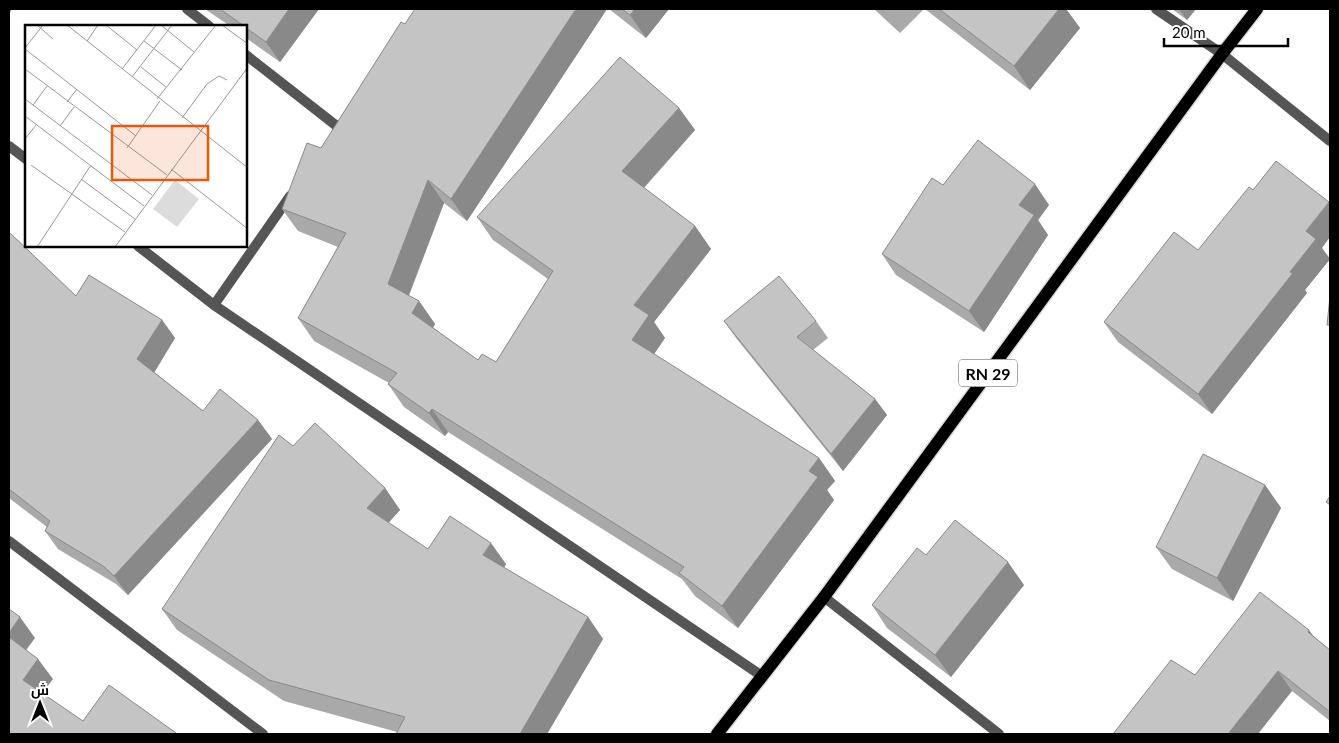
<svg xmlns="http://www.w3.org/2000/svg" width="1339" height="743" viewBox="0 0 1339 743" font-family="Lato,Cairo,sans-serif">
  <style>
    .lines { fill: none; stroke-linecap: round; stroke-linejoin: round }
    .primary-casing { stroke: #dbdbdb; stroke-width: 15 }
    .minor { stroke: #555; stroke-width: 10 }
    .tertiary { stroke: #555; stroke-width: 10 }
    .primary { stroke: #000; stroke-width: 12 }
    .wall { fill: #a9a9a9 }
    .shaded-wall { fill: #898989 }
    .building { fill: #c4c4c4; stroke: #898989 }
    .labels { text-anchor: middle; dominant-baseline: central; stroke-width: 5; stroke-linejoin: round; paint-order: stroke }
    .shield { fill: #fff; stroke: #4c4c4c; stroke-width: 1 }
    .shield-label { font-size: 16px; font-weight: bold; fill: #000 }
    .inset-road { fill: none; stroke: #999; stroke-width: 1 }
    .view { fill: #e8590c; fill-opacity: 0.15; stroke: #e8590c; stroke-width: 2.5 }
    .inset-edge { fill: none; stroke: #000; stroke-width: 2.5 }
  </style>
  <rect width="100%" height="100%" fill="#fff"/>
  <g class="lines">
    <defs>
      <path id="primary" d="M717,734l107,-137 398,-543 35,-45"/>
    </defs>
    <!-- primary casing -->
    <use href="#primary" class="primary-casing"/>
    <!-- minor -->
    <path class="minor" d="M187,9l22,17
      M1156,9l66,45
      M246,55l92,72
      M9,146l17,13
      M138,246l76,59 548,371
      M214,305l76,-109
      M9,541l254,193
      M824,597l175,137"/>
    <!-- tertiary -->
    <path class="tertiary" d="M1222,54l108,87"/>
    <!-- primary -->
    <use href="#primary" class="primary"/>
  </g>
  <!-- wall -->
  <path class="wall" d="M205,9h114l-39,53 -34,-24v-12h-16z
    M415,9h192l-140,212 -23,-18 -35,93 10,5 16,23 -2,4 45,32 18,2 52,-83 -55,-39 -16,-23 202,-109 16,22 -51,58 51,38 16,23 -57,73 11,16 -11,16 165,104 16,23 -8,9 7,10 -96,128 -43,-32 -13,-17 -234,-147 -3,4 -41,-29 -16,-23 1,-1 -75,-42 -16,-23 40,-71 -40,-16 -16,-22 39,-61z
    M609,9h60l-23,29z
    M874,9h50l-24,24z
    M925,9h141l14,19 -50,62z
    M1172,9h24l-9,11z
    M943,185l106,20 -11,15 10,15 -64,97 -88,-57 -14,-21z
    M9,232l67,64 86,24 13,18 -21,34 49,39 55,9 14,19 -144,156 -12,-11 -58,-35 -13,-18 2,-4 -38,-29z
    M1322,248l8,11 -25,31 2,3 -95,121 -94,-72 -14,-20 94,-72z
    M724,321h92l12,17 -15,12 62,49 12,16 -44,56 -107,-133z
    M293,446l92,42 15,22 -12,13 40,26 78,15 -2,4 84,49 15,22 -56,95h-151l1,-2 -113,-31 -107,-71 -15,-21z
    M1265,485l16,23 -48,93 -61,-32 -16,-22z
    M926,555l98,30 -73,92 -64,-49 -15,-23z
    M1315,638l15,12v71l-38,-30 -97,-16z"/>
  <!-- shaded-wall -->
  <path class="shaded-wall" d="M9,9h3l-3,5z
    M289,9h30l-39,53 -14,-20z
    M576,9h31l-140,212 -16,-22z
    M635,9h34l-23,29 -16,-23z
    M1059,9h7l14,19 -50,62 -16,-24z
    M1179,9h17l-9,11z
    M679,108l16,22 -57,64 -16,-23z
    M428,180l16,23 -40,104 -16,-23z
    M1035,184l14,21 -11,15 10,15 -64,97 -15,-21 50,-106z
    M1329,202l1,2v33l-8,11 8,11 -25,31 2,3 -95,121 -14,-20 92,-122 16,-41z
    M695,226l16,23 -57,73 11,16 -17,25 -16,-23 2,-35z
    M419,301l16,23 -7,12 -16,-23z
    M162,320l13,18 -24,40 -14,-19z
    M875,399l12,16 -44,56 -12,-17z
    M432,409l16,23 -3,4 -16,-23z
    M258,420l14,19 -144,156 -14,-19z
    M819,458l16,23 -8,9 7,10 -96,128 -16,-22 87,-135z
    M1265,485l16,23 -48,93 -16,-23z
    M385,488l15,22 -18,20 -15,-22z
    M491,543l15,21 -8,13 -15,-22z
    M1008,562l16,23 -73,92 -16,-22z
    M20,617l15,21 -14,19 -12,-18v-6z
    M588,617l15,22 -56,95h-27z
    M1309,630l15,20 -16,-18z
    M38,659l15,20 -16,21 -14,-20z
    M1278,671l14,20 -34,43h-30z"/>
  <!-- building -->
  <path class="building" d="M220,9h69l-23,33 -20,-14v-2h-2z
    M415,9h161l-125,190 -23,-19 -40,104 31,17 -7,12 66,47 4,-6 14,8 57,-91 -76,-54 143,-160 59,51 -57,63 73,55 -61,79 15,10 -17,25 187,118 -10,13 9,6 -96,129 -43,-33 5,-6 -252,-158 -3,4 -41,-29 9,-11 -99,-55 48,-85 -64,-24 25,-66 14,5 80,-126 4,2z
    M622,9h13l-5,6z
    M939,9h120l-45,57z
    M978,140l57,44 -16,21 15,10 -65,96 -87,-57 50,-76 11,7z
    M1276,161l53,41 -23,29 10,8 -26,33 3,1 -95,121 -94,-72 70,-90 24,18 51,-63 4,3z
    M9,232l67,64 13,-21 73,45 -25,39 66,52 17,-22 38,31 -144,156 -11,-10 -58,-35 5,-10 -41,-32z
    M779,276l37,45 -19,16 78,62 -44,55 -107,-133z
    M1330,296v29h-3z
    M315,423l70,65 -18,20 61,41 22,-33 41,27 -8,12 105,62 -68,117h-124l9,-17 -136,-37 -107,-71 117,-174 14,11z
    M1203,454l62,31 -48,93 -61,-31z
    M1330,496v9l-4,-3z
    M955,520l53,42 -73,93 -63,-50 45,-57 9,7z
    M1260,592l49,38 -1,2 22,18v62l-52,-41 -50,63h-115l58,-74 24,15z
    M9,609l11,8 -11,16z
    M9,637l29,22 -15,21 60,41 26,-36 67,48 -1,1h-164l-2,-2z"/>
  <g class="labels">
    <!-- shield labels -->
    <rect class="shield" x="959" y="359.5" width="58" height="27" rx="4"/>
    <g class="shield-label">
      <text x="988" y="373">RN 29</text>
    </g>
  </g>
  <!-- overview -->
  <g transform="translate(25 25)">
    <rect width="222" height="222" fill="#fff"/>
    <path d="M150,155l24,19 -22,28 -24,-18z" fill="#dcdcdc"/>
    <path class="inset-road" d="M12,0l16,14M42,0l181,143M81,0l31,25M136,0l33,27M197,0l26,19M62,16l11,-16M119,16l38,29M0,23l18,-23M0,24l111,87M116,42l25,20M0,44l142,106M97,44l34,-44M107,52l40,-52M0,74l127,96M132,74l59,-74M42,77l10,-13M8,80l14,-19M0,91l119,90M157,93l25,-34 12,-8 8,4M35,101l14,-19M0,114l11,-14M102,123l33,-47M6,140l94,67M146,144l77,60M56,154l54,40M12,222l54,-82M90,222l133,-180"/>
    <path class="view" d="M87,101h96v54h-96z"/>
    <rect width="222" height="222" class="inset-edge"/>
  </g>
  <!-- border -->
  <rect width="1339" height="743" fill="none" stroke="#000000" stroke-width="20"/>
  <!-- north arrow -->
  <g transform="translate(40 703)" stroke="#ffffff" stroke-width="4" paint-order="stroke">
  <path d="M0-4L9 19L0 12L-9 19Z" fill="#000000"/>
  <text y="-8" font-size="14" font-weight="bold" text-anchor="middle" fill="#000000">ش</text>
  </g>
  <!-- scale -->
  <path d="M1164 38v8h124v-8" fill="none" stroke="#000000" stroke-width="2.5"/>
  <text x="1172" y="38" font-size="15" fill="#000000" stroke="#ffffff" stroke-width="4" paint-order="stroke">20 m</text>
</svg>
